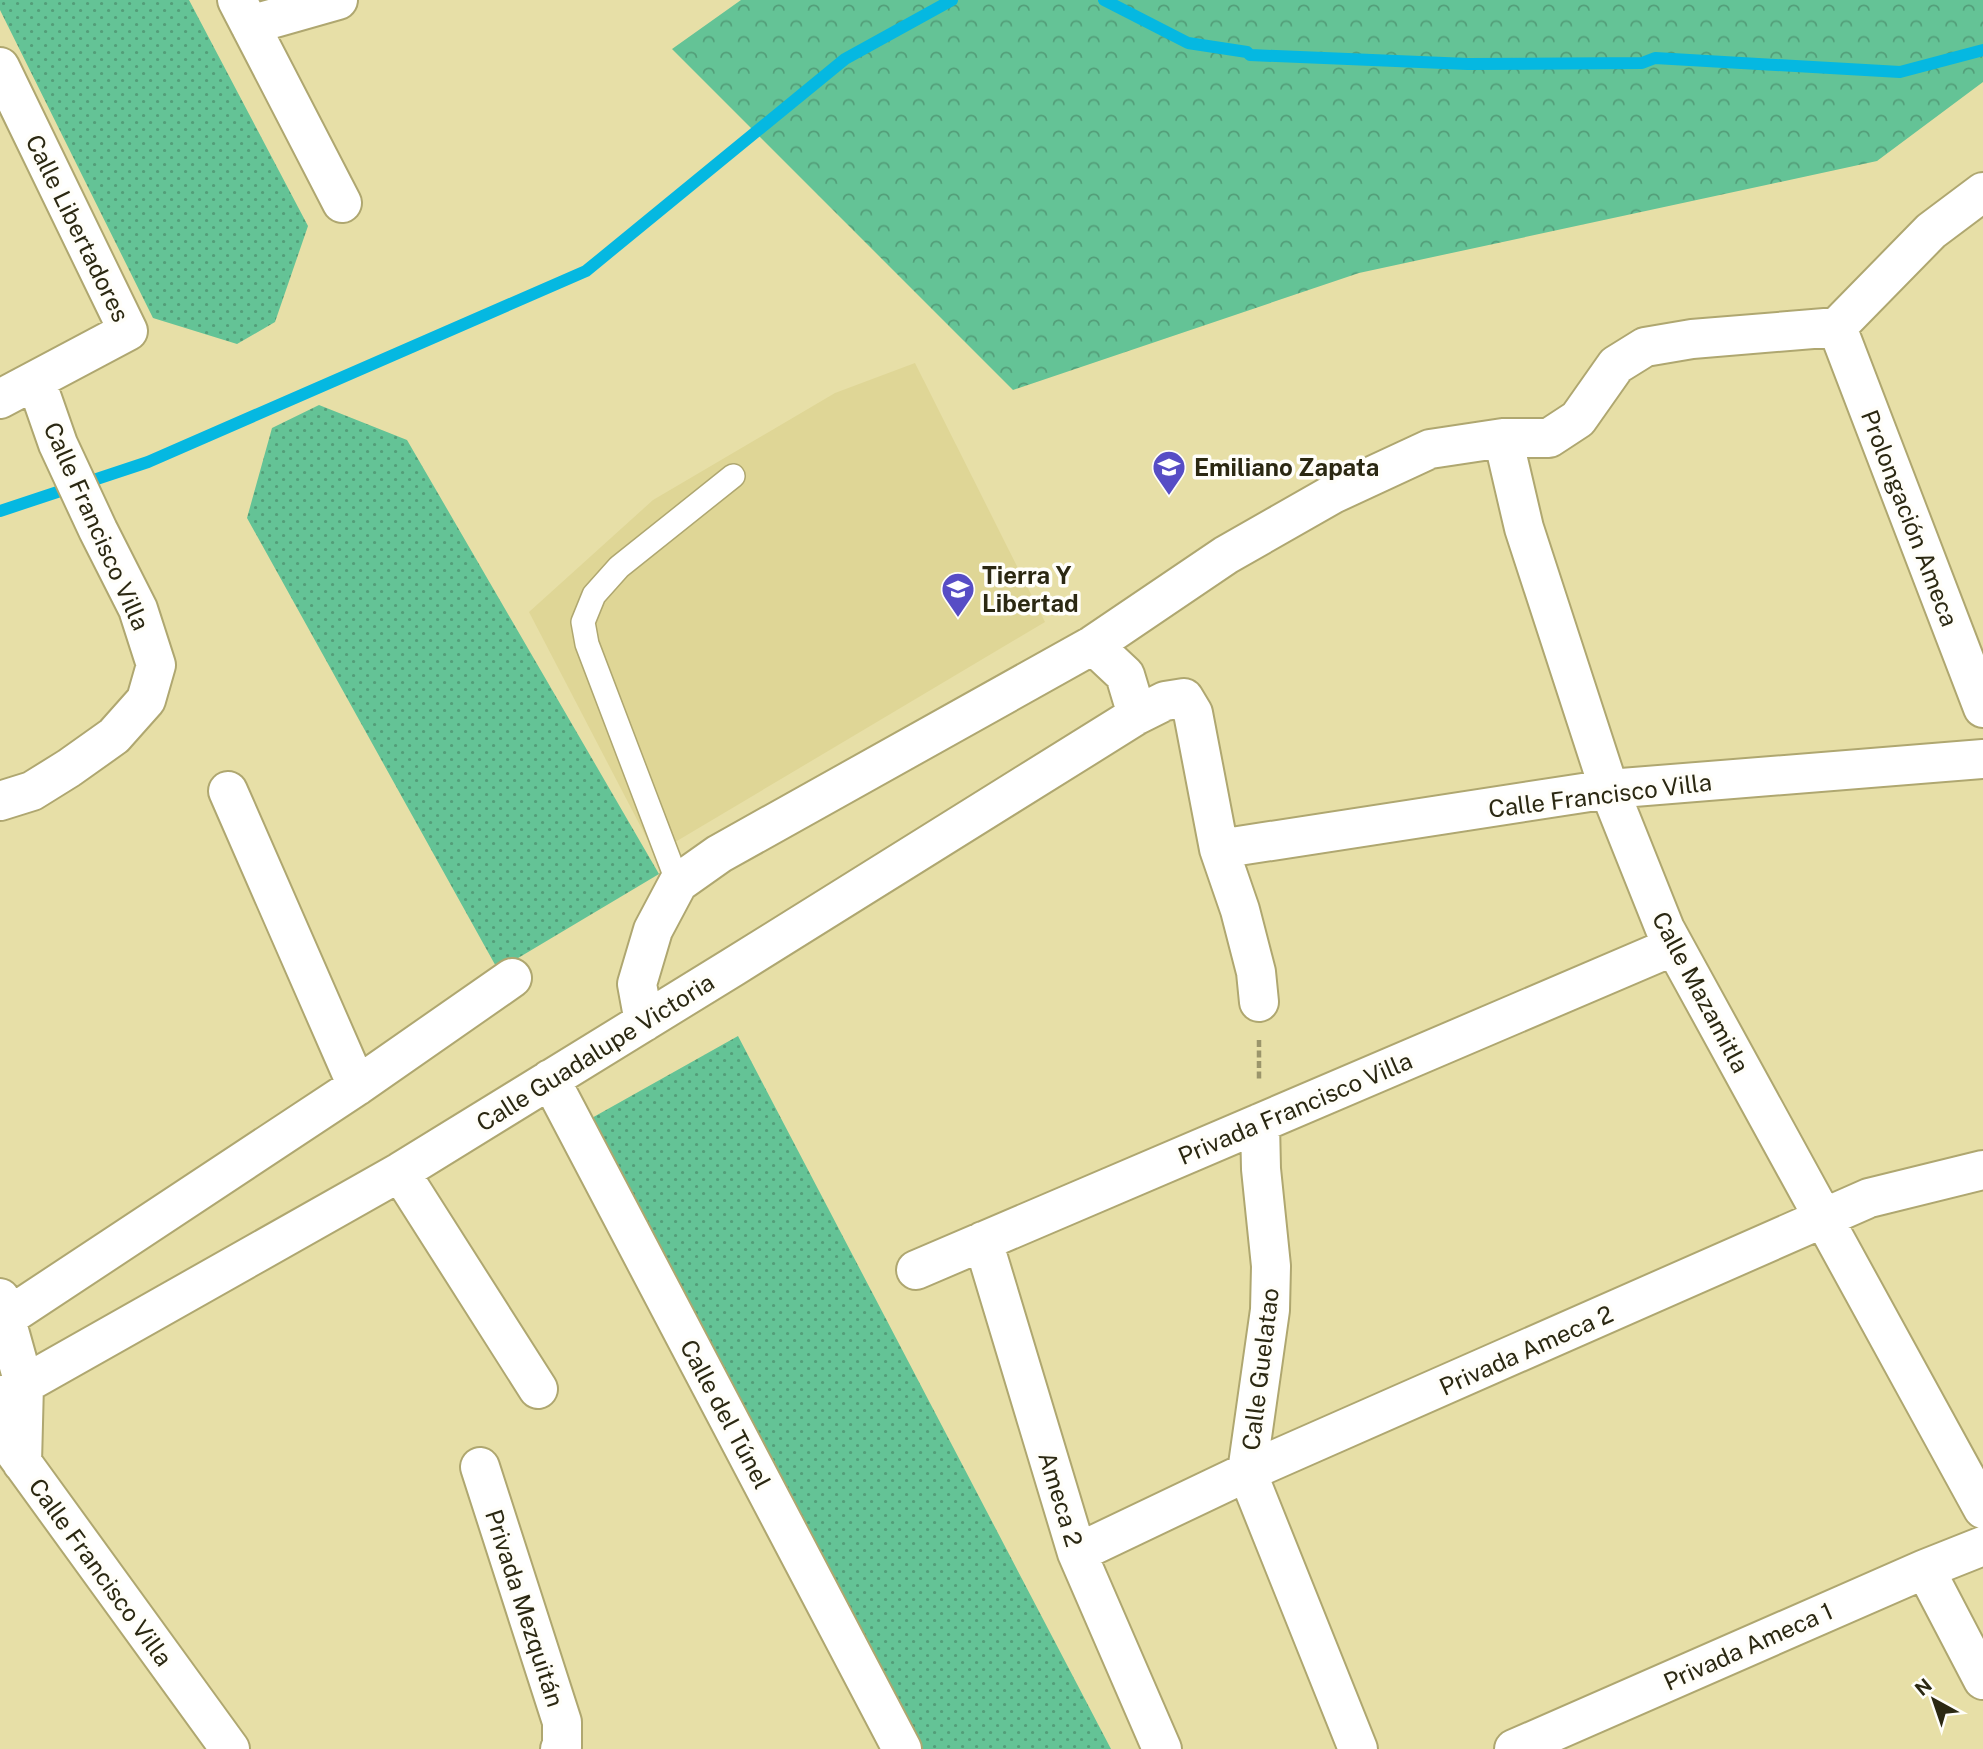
<svg xmlns="http://www.w3.org/2000/svg" width="1983" height="1749" viewBox="0 0 1983 1749" font-family="'Public Sans',sans-serif">
  <style>
    .built { fill: #dfd696 }
    .grass { fill: url(#grass-dots) }
    .park { fill: url(#park-crowns) }
    .lines { fill: none; stroke-linecap: round; stroke-linejoin: round }
    .stream { stroke: #05b8e1; stroke-width: 12 }
    .lane-casing { stroke: #afa770; stroke-width: 26 }
    .street-casing { stroke: #afa770; stroke-width: 42 }
    .path { stroke: #9b956b; stroke-width: 4.5; stroke-dasharray: 7 3.5; stroke-linecap: butt }
    .lane { stroke: #fff; stroke-width: 23 }
    .street { stroke: #fff; stroke-width: 38 }
    .labels { text-anchor: middle; dominant-baseline: central; stroke-width: 7; stroke-linejoin: round; paint-order: stroke }
    .street-label { font-size: 24px; fill: #2b2812; stroke: #fffef9 }
    .poi-label { font-size: 24px; font-weight: bold; fill: #2b2812; stroke: #fffef9; text-anchor: start }
  </style>
  <defs>
    <pattern id="grass-dots" width="8" height="8" patternUnits="userSpaceOnUse" patternTransform="scale(1.75)"><rect width="8" height="8" fill="#64c396"/><path d="M2 2h.1M6 6h.1" fill="none" stroke="#539e79" stroke-width="1.8" stroke-linecap="round"/></pattern>
    <pattern id="park-crowns" width="20" height="18" patternUnits="userSpaceOnUse" patternTransform="scale(1.75)"><rect width="20" height="18" fill="#64c396"/><path d="M2 6a3 3 0 1 1 6 0M12 15a3 3 0 1 1 6 0" fill="none" stroke="#539e79"/></pattern>
  </defs>
  <rect width="100%" height="100%" fill="#e7dfa7"/>
  <!-- built -->
  <path class="built" d="M915,363l130,259 -390,232 -126,-242 124,-112 182,-107z"/>
  <!-- grass -->
  <path class="grass" d="M0,0h189l119,226 -33,96 -38,22 -84,-26 -153,-308z
    M319,405l88,35 252,434 -161,96 -251,-452 25,-90z
    M738,1036l373,713h-194l-327,-630z"/>
  <!-- park -->
  <path class="park" d="M741,0h1242v82l-106,79 -518,112 -346,117 -341,-341z"/>
  <g class="lines">
    <!-- stream -->
    <path class="stream" d="M1104,0l84,43 59,9 3,3 218,9 174,-1 13,-5 245,14 83,-22
      M0,511l148,-49 438,-191 259,-212 107,-59"/>
    <defs>
      <path id="lane" d="M678,883l-91,-239 -4,-22 11,-27 25,-28 114,-91"/>
      <path id="street" d="M237,0l105,203
        M250,25l88,-25
        M0,67l128,264 -128,68
        M1837,327l146,381
        M1837,327l94,-96 52,-39
        M1503,438l21,90 85,261 56,140 318,580
        M1093,645l32,30 12,40
        M228,791l129,295
        M0,801l32,-10 37,-23 45,-32 32,-36 10,-35 -18,-56 -40,-79 -40,-86 -22,-63
        M1219,849l390,-60 374,-30
        M644,1022l-7,-38 16,-54 25,-47 41,-29 374,-209 133,-90 107,-61 97,-45 73,-11h46l29,-19 38,-54 29,-18 47,-8 145,-12
        M550,1079l352,670
        M1260,1123l1,46 10,97 -1,44 -23,162 111,277
        M400,1172l138,217
        M983,1241l94,312 85,196
        M916,1270l758,-324
        M0,1298l24,86 -2,79
        M0,1322l357,-236 155,-108
        M0,1398l400,-226 333,-205 404,-252 28,-14 19,-3 9,15 26,136 21,61 16,62 3,30
        M0,1432l230,317
        M480,1467l82,255v25l-2,2
        M1077,1553l170,-81 622,-274 114,-28
        M1925,1569l58,111
        M1514,1749l411,-180 58,-23"/>
    </defs>
    <!-- lane casing -->
    <use href="#lane" class="lane-casing"/>
    <!-- street casing -->
    <use href="#street" class="street-casing"/>
    <!-- path -->
    <path class="path" d="M1259,1040v40"/>
    <!-- lane -->
    <use href="#lane" class="lane"/>
    <!-- street -->
    <use href="#street" class="street"/>
  </g>
  <!-- icons -->
  <defs>
    <symbol id="school-pin" viewBox="-11 -11 22 30"><path d="M0 17L-7.5 6A9.5 9.5 0 1 1 7.5 6Z" fill="#574dc5" stroke="#fffef9"/><path d="M0-5L7-2L0 1L-7-2ZM-4 1L0 2.5L4 1V4Q0 6-4 4Z" fill="#fff"/></symbol>
  </defs>
  <g fill-rule="evenodd">
    <use href="#school-pin" x="1150" y="448" width="38" height="52"/>
    <use href="#school-pin" x="939" y="570" width="38" height="52"/>
  </g>
  <g class="labels">
    <!-- street labels -->
    <g class="street-label">
      <text transform="translate(78 228) rotate(64)">Calle Libertadores</text>
      <text transform="translate(1910 518) rotate(69)">Prolongación Ameca</text>
      <text transform="translate(97 526) rotate(66)">Calle Francisco Villa</text>
      <text transform="translate(1600 795) rotate(-7)">Calle Francisco Villa</text>
      <text transform="translate(1701 992) rotate(62)">Calle Mazamitla</text>
      <text transform="translate(595 1052) rotate(-32)">Calle Guadalupe Victoria</text>
      <text transform="translate(1295 1108) rotate(-23)">Privada Francisco Villa</text>
      <text transform="translate(1526 1350) rotate(-24)">Privada Ameca 2</text>
      <text transform="translate(1260 1369) rotate(-83)">Calle Guelatao</text>
      <text transform="translate(726 1414) rotate(62)">Calle del Túnel</text>
      <text transform="translate(1061 1499) rotate(73)">Ameca 2</text>
      <text transform="translate(101 1572) rotate(54)">Calle Francisco Villa</text>
      <text transform="translate(525 1608) rotate(72)">Privada Mezquitán</text>
      <text transform="translate(1748 1646) rotate(-24)">Privada Ameca 1</text>
    </g>
    <!-- poi labels -->
    <g class="poi-label">
      <text x="1194" y="467">Emiliano Zapata</text>
      <text x="982" y="575">Tierra Y<tspan x="982" dy="28">Libertad</tspan></text>
    </g>
  </g>
  <!-- north arrow -->
  <g transform="translate(1934 1700) rotate(320)" stroke="#fffef9" stroke-width="5" paint-order="stroke">
  <path d="M0-5L12 26L0 18L-12 26Z" fill="#2b2812"/>
  <text y="-10" font-size="19" font-weight="bold" text-anchor="middle" fill="#2b2812">N</text>
  </g>
</svg>
